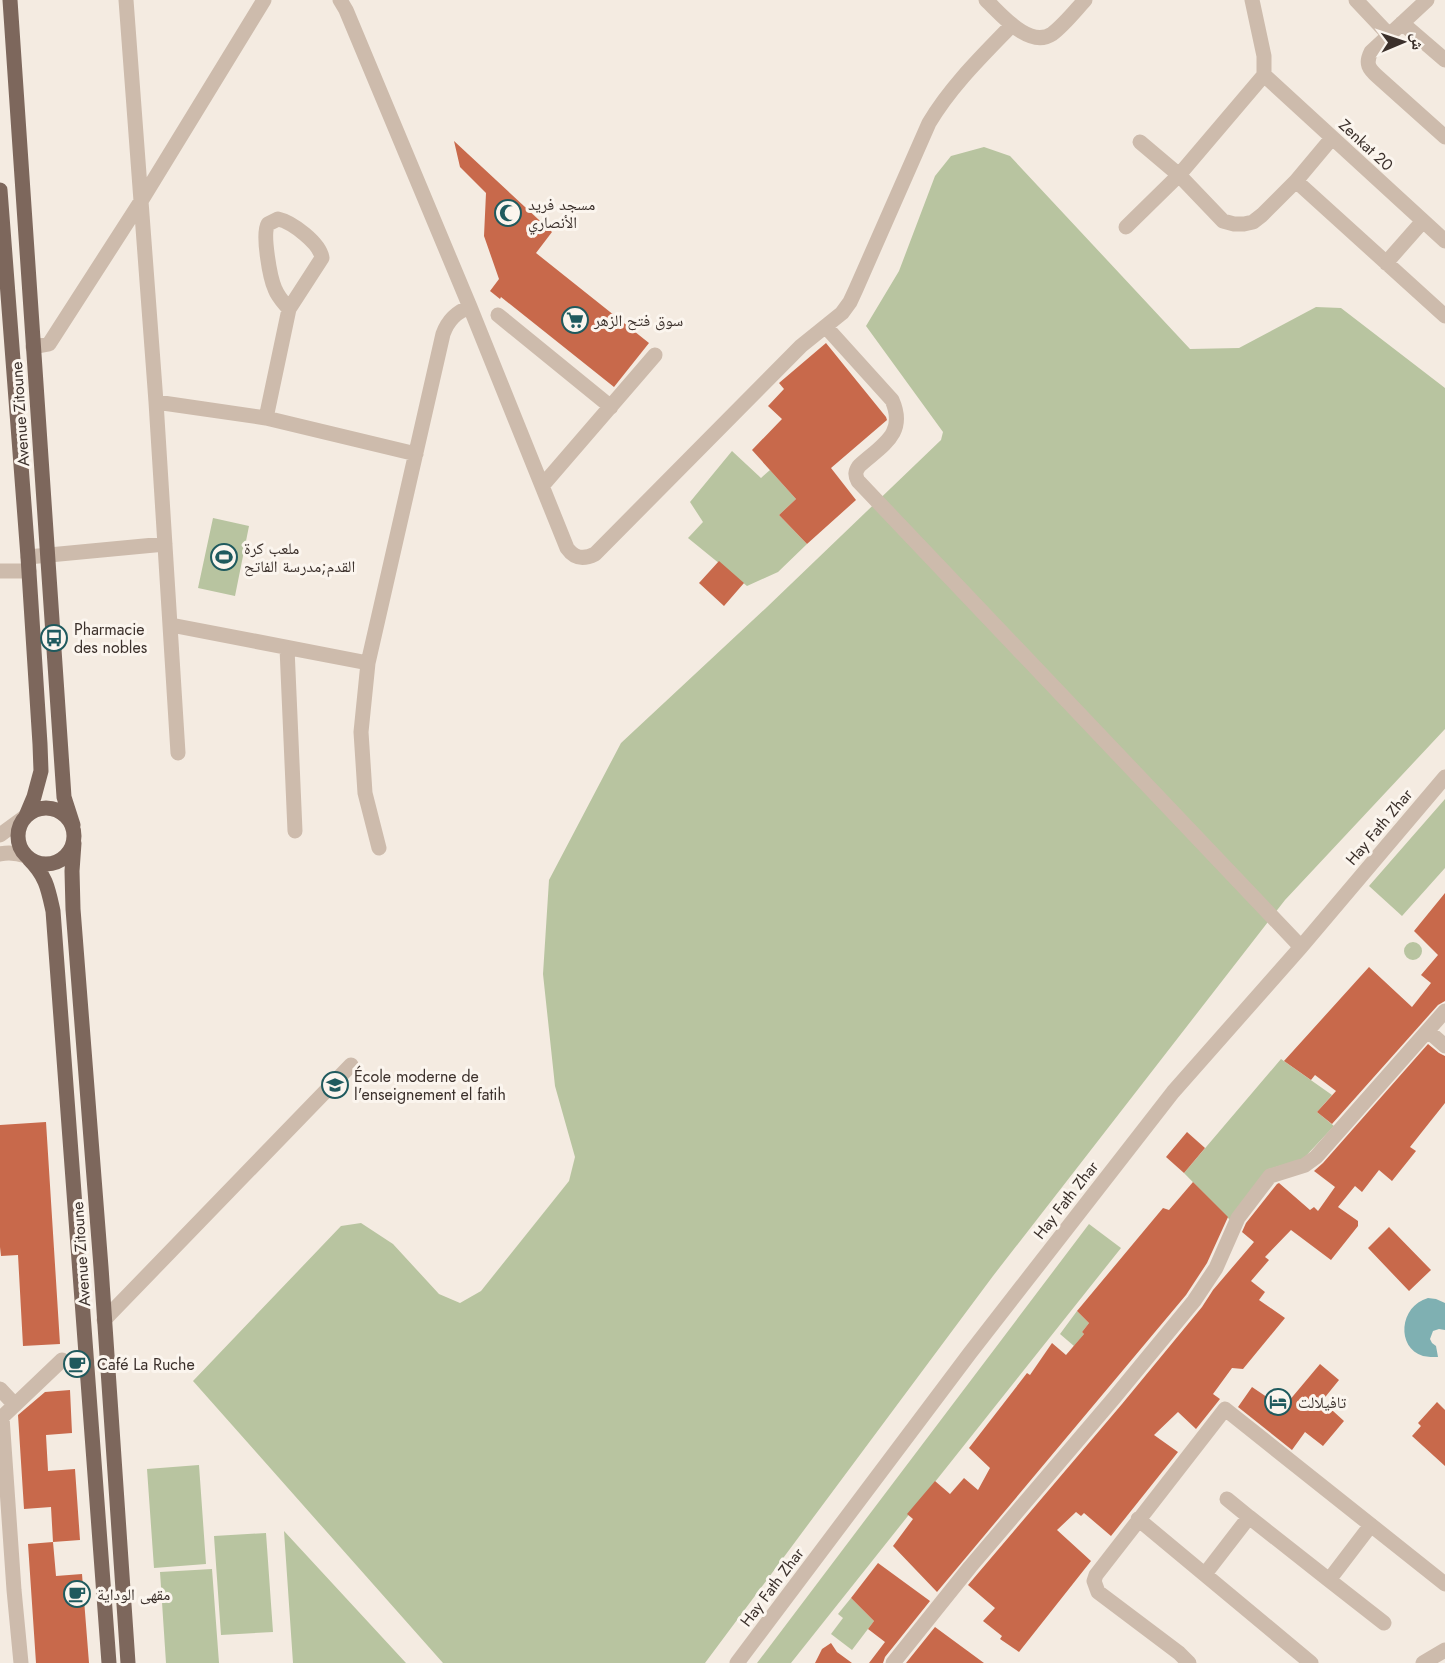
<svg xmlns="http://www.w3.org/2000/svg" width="1445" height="1663" viewBox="0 0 1445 1663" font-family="Jost,'Noto Naskh Arabic',sans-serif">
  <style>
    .green { fill: #b8c4a0 }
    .water { fill: #7fb0b2 }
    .building { fill: #c8694b }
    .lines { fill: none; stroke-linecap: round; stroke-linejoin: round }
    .minor { stroke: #cdbbac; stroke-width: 15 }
    .major { stroke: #7d675c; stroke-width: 15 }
    .labels { text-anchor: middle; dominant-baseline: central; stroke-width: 6; stroke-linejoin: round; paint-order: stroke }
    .street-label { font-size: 16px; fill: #3b302b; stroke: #fbf5ee }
    .poi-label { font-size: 16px; fill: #3b302b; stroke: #fbf5ee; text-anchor: start }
  </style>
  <rect width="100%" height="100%" fill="#f4ebe1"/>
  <!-- green -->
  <path class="green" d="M984,147l26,9 180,193 49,-1 77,-41 25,1 104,80v341l-160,171 -292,376 -288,387h-262l-250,-282 148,-155 20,-3 32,21 46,50 21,9 21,-12 88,-110 6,-24 -20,-71 -12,-112 6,-94 72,-137 145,-135 175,-168 2,-8 -77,-106 33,-55 36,-95 16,-20z
    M732,451l29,27 9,-8 26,29 -17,16 28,29 -29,28 -31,14 -59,-48 15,-16 -13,-20z
    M213,518l36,8 -14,70 -37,-8z
    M1445,799v69l-43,48 -33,-30z
    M1404 951a9 9 0 1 1 18 0a9 9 0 1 1-18 0Z
    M1281,1059l51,36 -15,17 17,14 -31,33 -34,10 -38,52 -47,-48z
    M1089,1224l32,24 -330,415h-34z
    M1077,1311l12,12 -7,9 2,2 -10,12 -14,-12z
    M199,1465l7,99 -52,4 -7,-99z
    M284,1531l122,132h-113z
    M266,1533l7,99 -52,3 -7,-99z
    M212,1569l7,94h-53l-6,-91z
    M851,1598l23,23 -22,29 -21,-16 12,-16 -5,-4z"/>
  <!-- water -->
  <path class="water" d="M1428,1298l8,1 9,4v27l-6,-1 -6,2 -3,8 2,4 4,3 2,11c-5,0 -10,0 -15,-1 -27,-8 -24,-50 5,-58z"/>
  <!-- building -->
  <path class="building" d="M454,141l98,91 -16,21 113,90 -35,44 -113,-90 -1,2 -10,-8 9,-12 -15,-43 2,-43 -26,-26z
    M826,343l60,74 1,3 -56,48 25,32 -49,44 -28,-29 17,-16 -44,-49 30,-31 -14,-13 16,-17 -5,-6z
    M719,561l25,22 -20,23 -25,-23z
    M1445,893v108l-7,4 -106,119 -15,-12 19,-21 -21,-16 -4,5 -27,-19 85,-94 43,40 19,-24 -10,-8 17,-20 -24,-24z
    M1428,1044l11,9 6,3v47l-35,44 6,4 -24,30 -13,-11 -17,22 -7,-6 -17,21 20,14v5l-27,34 -40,-30 -26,27 4,3 -18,21 14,11 -6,8 26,18 -42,51 -11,-1 -19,26 7,5 -24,30 -18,-17 -24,23 24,17 -67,84 -27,-23 -3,3 -5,-4 -19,18 34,31 -72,91 -19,-13 2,-3 -19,-15 12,-13 -27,-23 154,-181 80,-97 11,-17 41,-48 -12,-10 4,-9 31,-39 2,-1 31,27 4,-3 4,4 17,-24 -21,-16 9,-8z
    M46,1122l14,222 -37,2 -5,-91 -17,1 -1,-9v-122z
    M1187,1132l18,16 -21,25 -18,-16z
    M1193,1182l35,35 -21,46 -21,32 -249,297 -44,-46 20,-27 -6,-5 28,-33 15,13 14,-16 14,12 12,-22 -21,-20 58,-75 3,2 22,-32 14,12 18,-21 -2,-2 7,-9 -12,-12 86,-103 6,2z
    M1389,1227l42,43 -22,21 -41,-43z
    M1320,1364l19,16 -17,21 22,20 -21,25 -18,-14 -13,18 -54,-43 14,-20 31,21z
    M70,1390l2,43 -26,2 2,36 27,-2 5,71 -27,2 -2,-35 -27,2 -6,-94 27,-23z
    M1437,1402l8,8v56l-33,-30 9,-10 -3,-3z
    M53,1542l3,34 26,-2 7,89h-53l-8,-119z
    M878,1563l52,38 -45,56 -2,6h-14l16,-21 -17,-13 6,-8 -23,-23z
    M935,1627l49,36h-78z
    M831,1643l6,9 15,11h-37l7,-14z"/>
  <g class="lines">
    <!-- minor -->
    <path class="minor" d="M126,0l30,402 22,351
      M340,0l6,10 124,297 97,241c7,10 16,12 28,6l206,-208 41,-33 8,-11 6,-13 73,-166c22,-37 53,-67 83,-98
      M986,0c15,14 43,49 66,34 12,-9 23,-23 33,-34
      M1356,0l33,35
      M1427,0l-56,52c-6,12 -2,17 7,25l67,60
      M1402,23l43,37
      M1264,75l181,166
      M1140,142l39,33 44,46 11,3h10l9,-2 9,-7 34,-34 149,135
      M1296,181l36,-43
      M1126,227l53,-52 85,-100v-19l-12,-56
      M1386,263l37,-42
      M498,315l113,92
      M826,327l66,73c15,34 -10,45 -33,66 -4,6 -4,9 -1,15l443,466
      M33,347l16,-3 92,-143 123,-201
      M156,402l110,16 150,36
      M266,418l23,-109 33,-51c-2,-15 -30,-36 -44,-39l-10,5c-6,10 2,54 7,65 3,8 9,14 14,20
      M542,486l113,-131
      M28,557l137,-13
      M0,571h29
      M171,625l197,38
      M287,648l8,183
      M0,835l26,-19
      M379,848l-14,-55 -4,-61 7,-69 75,-329c5,-14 13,-22 27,-27
      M0,854c9,-2 17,-1 26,2
      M1428,1031l17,15
      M104,1320l247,-255
      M0,1389l15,16
      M2,1417l12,173 7,73
      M0,1419l62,-59
      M1227,1499l22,18
      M1138,1519l173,144
      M1205,1574l44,-57 80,63 42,-55
      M1329,1580l55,43
      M737,1663l233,-310 203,-261 128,-145 144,-170
      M893,1663l77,-96 144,-169 80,-97 22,-33 22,-50 32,-42 35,-11 11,-8 129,-146
      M1189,1663l-10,-10 -81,-61 -4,-11 2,-6 129,-166 220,175
      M1423,1663l22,-13"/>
    <!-- major -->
    <path class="major" d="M10,0l54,797 9,28
      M0,190l28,367 12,187 1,27 -7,26 -8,19
      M18 836a28 28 0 1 1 56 0a28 28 0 1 1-56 0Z
      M74,843l-2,28 1,38 28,358 27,396
      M29,859c17,17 19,29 24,52l56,752"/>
  </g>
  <!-- icons -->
  <defs>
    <symbol id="mosque-ring" viewBox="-11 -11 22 22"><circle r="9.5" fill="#fbf5ee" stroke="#1f5a5e" stroke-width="1.5"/><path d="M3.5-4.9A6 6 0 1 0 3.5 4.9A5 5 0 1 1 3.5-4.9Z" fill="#1f5a5e"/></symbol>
    <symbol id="supermarket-ring" viewBox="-11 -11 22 22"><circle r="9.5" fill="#fbf5ee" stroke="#1f5a5e" stroke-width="1.5"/><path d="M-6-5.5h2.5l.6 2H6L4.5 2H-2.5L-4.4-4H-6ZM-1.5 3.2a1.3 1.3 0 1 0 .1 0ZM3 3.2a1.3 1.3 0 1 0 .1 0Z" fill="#1f5a5e"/></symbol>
    <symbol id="stadium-ring" viewBox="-11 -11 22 22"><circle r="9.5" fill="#fbf5ee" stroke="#1f5a5e" stroke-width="1.5"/><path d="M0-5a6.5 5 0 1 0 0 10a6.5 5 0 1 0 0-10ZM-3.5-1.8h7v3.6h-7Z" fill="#1f5a5e"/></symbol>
    <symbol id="bus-ring" viewBox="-11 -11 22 22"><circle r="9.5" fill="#fbf5ee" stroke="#1f5a5e" stroke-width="1.5"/><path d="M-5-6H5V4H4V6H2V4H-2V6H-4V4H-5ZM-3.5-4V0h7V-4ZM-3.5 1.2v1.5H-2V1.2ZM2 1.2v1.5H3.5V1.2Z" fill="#1f5a5e"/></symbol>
    <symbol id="school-ring" viewBox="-11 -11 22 22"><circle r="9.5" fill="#fbf5ee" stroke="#1f5a5e" stroke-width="1.5"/><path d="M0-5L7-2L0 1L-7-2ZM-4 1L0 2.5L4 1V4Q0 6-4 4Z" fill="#1f5a5e"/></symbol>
    <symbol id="cafe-ring" viewBox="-11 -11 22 22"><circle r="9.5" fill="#fbf5ee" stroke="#1f5a5e" stroke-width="1.5"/><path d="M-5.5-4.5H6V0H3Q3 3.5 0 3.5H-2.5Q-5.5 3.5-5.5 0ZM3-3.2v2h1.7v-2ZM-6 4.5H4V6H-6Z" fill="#1f5a5e"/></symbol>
    <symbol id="hotel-ring" viewBox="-11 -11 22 22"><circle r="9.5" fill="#fbf5ee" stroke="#1f5a5e" stroke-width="1.5"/><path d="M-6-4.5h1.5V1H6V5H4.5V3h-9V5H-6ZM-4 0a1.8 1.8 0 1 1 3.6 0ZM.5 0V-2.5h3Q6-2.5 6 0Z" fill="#1f5a5e"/></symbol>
  </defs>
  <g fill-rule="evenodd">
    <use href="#mosque-ring" x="493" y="198" width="30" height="30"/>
    <use href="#supermarket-ring" x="560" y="305" width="30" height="30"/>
    <use href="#stadium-ring" x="209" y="542" width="30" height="30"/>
    <use href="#bus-ring" x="39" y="623" width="30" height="30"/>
    <use href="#school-ring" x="320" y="1070" width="30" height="30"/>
    <use href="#cafe-ring" x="62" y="1349" width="30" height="30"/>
    <use href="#hotel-ring" x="1263" y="1387" width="30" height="30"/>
    <use href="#cafe-ring" x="62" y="1579" width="30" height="30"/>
  </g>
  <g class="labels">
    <!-- street labels -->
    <g class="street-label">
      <text transform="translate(1366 145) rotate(43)">Zenkat 20</text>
      <text transform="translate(20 414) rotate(-94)">Avenue Zitoune</text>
      <text transform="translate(1379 827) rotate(-50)">Hay Fath Zhar</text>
      <text transform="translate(1066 1200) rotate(-52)">Hay Fath Zhar</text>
      <text transform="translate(81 1254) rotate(-94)">Avenue Zitoune</text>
      <text transform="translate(772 1587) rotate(-53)">Hay Fath Zhar</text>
    </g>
    <!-- poi labels -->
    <g class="poi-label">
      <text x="528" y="204">مسجد فريد<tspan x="528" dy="18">الأنصاري</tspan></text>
      <text x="594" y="320">سوق فتح الزهر</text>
      <text x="244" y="548">ملعب كرة<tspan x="244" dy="18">القدم;مدرسة الفاتح</tspan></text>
      <text x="74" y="629">Pharmacie<tspan x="74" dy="18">des nobles</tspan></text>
      <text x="354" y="1076">École moderne de<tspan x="354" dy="18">l'enseignement el fatih</tspan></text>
      <text x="97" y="1364">Café La Ruche</text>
      <text x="1298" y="1402">تافيلالت</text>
      <text x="97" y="1594">مقهى الوداية</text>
    </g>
  </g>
  <!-- north arrow -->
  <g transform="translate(1403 42) rotate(88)" stroke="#fbf5ee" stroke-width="4.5" paint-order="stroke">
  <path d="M0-4.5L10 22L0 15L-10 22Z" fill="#3b302b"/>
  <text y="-9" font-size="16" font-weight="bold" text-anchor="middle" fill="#3b302b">ش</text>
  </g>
</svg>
